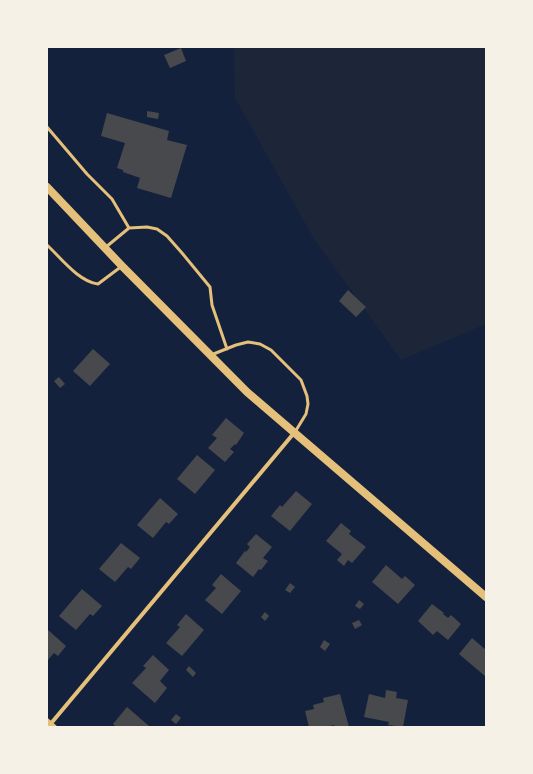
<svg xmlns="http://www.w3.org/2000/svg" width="533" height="774" viewBox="0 0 533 774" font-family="'Golos Text',sans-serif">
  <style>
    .green { fill: #1d2539 }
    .building { fill: #48494c }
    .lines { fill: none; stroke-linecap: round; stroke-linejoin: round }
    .service { stroke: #e5c07b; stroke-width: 3 }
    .minor { stroke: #e5c07b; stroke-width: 4 }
    .secondary { stroke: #e5c07b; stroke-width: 8 }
  </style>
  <rect width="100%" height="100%" fill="#14213d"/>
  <!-- green -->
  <path class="green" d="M234,47h252v277l-85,36 -87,-121 -79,-141z"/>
  <!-- building -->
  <path class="building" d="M181,48l5,13 -16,7 -6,-13z
    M147,111l12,2 -1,6 -11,-2z
    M107,113l62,18 -2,9 20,5 -16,53 -34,-10 3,-10 -17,-6v-2l-6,-2 8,-25 -24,-7z
    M348,290l18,17 -10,10 -17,-16z
    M93,349l17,15 -20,22 -17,-15z
    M59,377l6,7 -5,4 -6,-7z
    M226,418l18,15 -8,12 -1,-1 -5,5 4,3 -9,10 -17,-14 9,-10 -5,-3z
    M197,455l18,15 -20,24 -18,-15z
    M296,491l16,13 -22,27 -19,-15 9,-11 2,2z
    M160,498l18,16 -9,10 -3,-2 -13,16 -16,-13z
    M341,523l10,8 -2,3 17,13 -14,16 -4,-3 -4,6 -7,-6 5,-6 -16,-13z
    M256,534l16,13 -9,11 5,3 -7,9 -2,-1 -6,8 -17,-14 9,-12 1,1 4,-5 -3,-3z
    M121,543l19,15 -9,11 -3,-2 -13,15 -16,-13z
    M386,565l16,14 3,-3 10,9 -17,19 -26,-22z
    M221,574l20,17 -19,23 -17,-14 11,-12 -4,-3z
    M290,583l5,4 -5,6 -5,-3z
    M82,589l20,17 -9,10 -3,-2 -14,16 -17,-14z
    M359,600l5,4 -4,5 -5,-3z
    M432,604l12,9 -1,1 5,4 3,-3 10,9 -13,16 -11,-9 -4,4 -15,-14z
    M265,612l4,4 -4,5 -4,-4z
    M186,614l18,16 -22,26 -16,-13 14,-16 -3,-2z
    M359,620l3,5 -7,4 -3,-6z
    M47,629l19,17 -8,10 -4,-3 -7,8z
    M472,638l14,12v27l-27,-23z
    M324,640l6,4 -5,7 -5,-4z
    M153,655l16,15 -9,11 7,7 -12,15 -23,-20 14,-15 -3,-2z
    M189,666l7,7 -3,4 -7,-7z
    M386,690l11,2 -1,6 12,2 -5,27 -15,-2 1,-3 -25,-5 5,-23 16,4z
    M340,694l9,33h-15v-2l-8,2h-17l-4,-16 9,-2 -1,-4 11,-3 -1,-4z
    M127,707l22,19v1h-33l-3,-3z
    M176,714l5,4 -5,6 -5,-4z"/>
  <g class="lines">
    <!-- service -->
    <path class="service" d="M47,127l40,47 25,25 17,29 -23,19
      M129,228l18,-1 10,2 10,7 15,17 28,34 2,18 15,44
      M47,245c14,13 32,37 51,39l24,-18
      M211,355l25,-10 12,-3 12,2 11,6 30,30 6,16 1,8 -2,10 -11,18"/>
    <!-- minor -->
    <path class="minor" d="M47,720l8,7
      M48,727l246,-294"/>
    <!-- secondary -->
    <path class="secondary" d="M47,187l75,79 125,126 239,205"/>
  </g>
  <!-- border -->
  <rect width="533" height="774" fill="none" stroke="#f6f1e7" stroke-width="96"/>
</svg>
